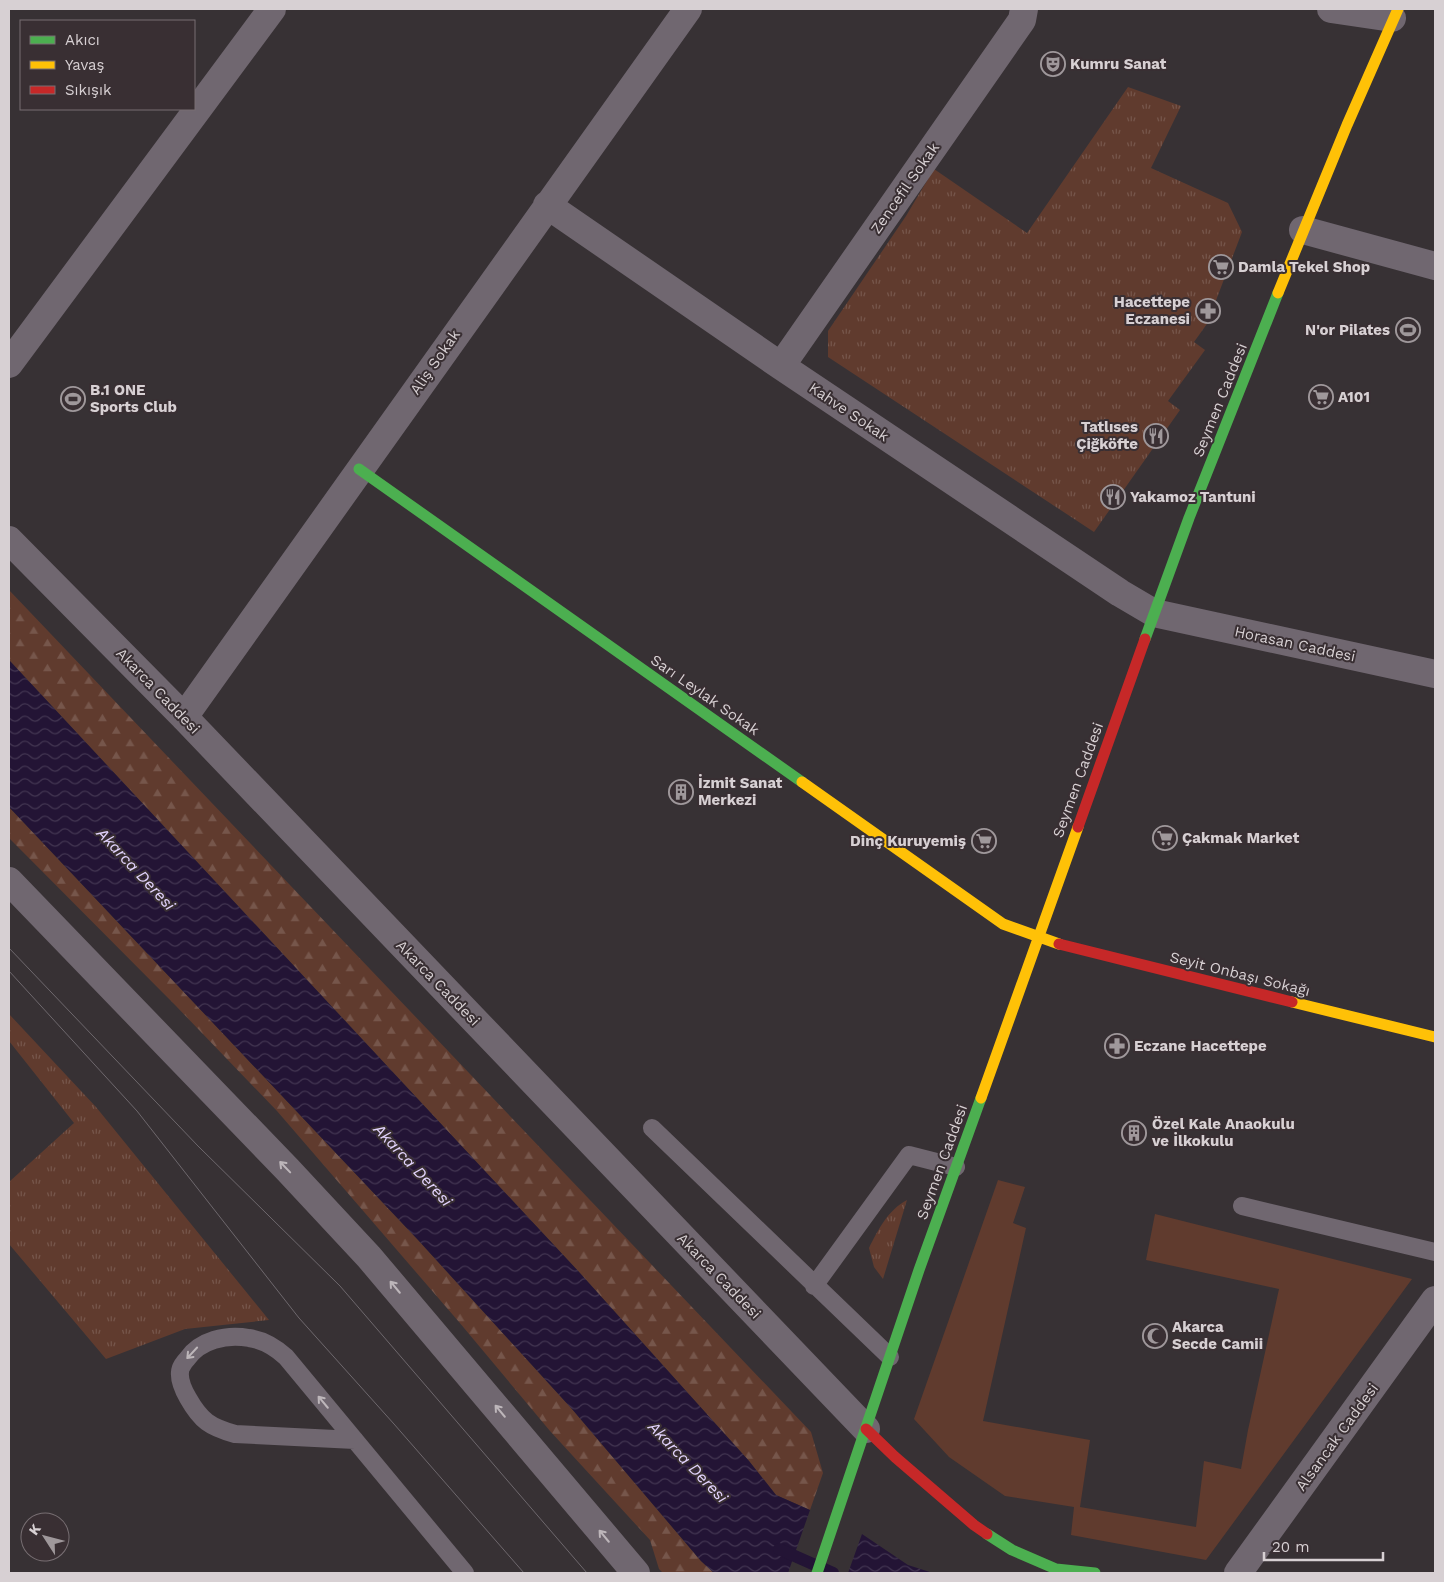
<svg xmlns="http://www.w3.org/2000/svg" width="1444" height="1582" viewBox="0 0 1444 1582" font-family="'Work Sans',sans-serif">
  <style>
    .grass { fill: url(#grass-tufts) }
    .forest { fill: url(#forest-firs) }
    .green { fill: #603b2e }
    .water { fill: url(#water-waves) }
    .lines { fill: none; stroke-linecap: round; stroke-linejoin: round }
    .stream { stroke: #231435; stroke-width: 12 }
    .lane { stroke: #706770; stroke-width: 18 }
    .street { stroke: #706770; stroke-width: 28 }
    .fast { stroke: #4caf50; stroke-width: 11 }
    .slow { stroke: #ffc107; stroke-width: 11 }
    .jam { stroke: #c62828; stroke-width: 11 }
    .tram { stroke: #6e686d; stroke-width: 1 }
    .oneway { stroke: #bdb6ba }
    .labels { text-anchor: middle; dominant-baseline: central; stroke-width: 4; stroke-linejoin: round; paint-order: stroke }
    .poi-label { font-size: 15px; font-weight: bold; fill: #d7d0d3; stroke: #392f33; text-anchor: start }
    .street-label { font-size: 15px; fill: #d7d0d3; stroke: #392f33 }
    .water-label { font-size: 16px; font-style: italic; fill: #e3d4fe; stroke: #392f33 }
  </style>
  <defs>
    <pattern id="grass-tufts" width="24" height="20" patternUnits="userSpaceOnUse" patternTransform="scale(1.25)"><rect width="24" height="20" fill="#603b2e"/><path d="M3 7l-1-3M5 7V3M7 7l1-3M15 17l-1-3M17 17v-4M19 17l1-3" fill="none" stroke="#76564b"/></pattern>
    <pattern id="forest-firs" width="22" height="20" patternUnits="userSpaceOnUse" patternTransform="scale(1.25)"><rect width="22" height="20" fill="#603b2e"/><path d="M5 1l3.5 6h-7zM16 11l3.5 6h-7z" fill="#76564b"/></pattern>
    <pattern id="water-waves" width="16" height="10" patternUnits="userSpaceOnUse" patternTransform="scale(1.25)"><rect width="16" height="10" fill="#231435"/><path d="M0 5q4-4 8 0t8 0" fill="none" stroke="#423551"/></pattern>
  </defs>
  <rect width="100%" height="100%" fill="#373134"/>
  <!-- grass -->
  <path class="grass" d="M1128,87l53,19 -30,62 77,35 14,29 -27,71 4,4 -25,35 11,8 -37,51 12,9 -86,122 -266,-175v-26l78,-115 28,-47 93,64z
    M9,1014l87,93 173,213 -84,9 -79,30 -97,-115v-62l65,-59 -65,-82z
    M907,1200l-24,79 -9,-12 -5,-19c9,-18 19,-38 38,-48z"/>
  <!-- forest -->
  <path class="forest" d="M9,590l802,842 12,41 -13,37 -34,-15 -27,-34 -170,-189 -570,-612z
    M9,807l410,434 153,168 129,152 13,12h-51l-4,-4 -9,-29 -100,-109 -91,-109 -182,-211 -101,-105 -167,-168z"/>
  <!-- green -->
  <path class="green" d="M998,1180l27,7 -12,36 13,5 -43,193 107,19 -10,67 116,20 8,-66 37,8 7,-39 31,-141 -133,-29 9,-46 257,65 -206,281 -135,-25 3,-28 -69,-11 -56,-39 -35,-38z"/>
  <!-- water -->
  <path class="water" d="M9,660l570,612 170,189 27,34 34,15 -22,63h-74l-13,-12 -129,-152 -153,-168 -410,-434z
    M862,1534l46,31 25,8h-85z"/>
  <g class="lines">
    <!-- stream -->
    <path class="stream" d="M779,1549l54,24"/>
    <!-- lane -->
    <path class="lane" d="M652,1128l238,229
      M1242,1206l193,46
      M814,1286l95,-131 47,12
      M355,1440l-120,-6c-25,-7 -34,-13 -47,-36 -4,-7 -9,-17 -8,-26 0,-4 4,-10 7,-13 13,-19 39,-25 62,-21 14,2 26,9 37,19l179,216"/>
    <!-- street -->
    <path class="street" d="M1331,9l61,9
      M547,205l234,161 339,227 34,20 281,61
      M1303,230l132,36
      M9,364l263,-355
      M781,366l241,-346 2,-11
      M9,540l175,177 682,712
      M184,717l504,-708
      M9,881l279,289 81,87 267,316
      M1238,1573l197,-273"/>
    <!-- fast -->
    <path class="fast" d="M359,469l443,313
      M1145,639l44,-121 89,-225
      M987,1534l25,16 44,19 39,4
      M817,1573l102,-303 62,-172"/>
    <!-- slow -->
    <path class="slow" d="M1278,293l69,-168 51,-116
      M802,782l201,142 56,20
      M1292,1002l143,35
      M981,1098l97,-271"/>
    <!-- jam -->
    <path class="jam" d="M1078,827l67,-188
      M1059,944l233,58
      M866,1429l29,28 79,68 13,9"/>
    <!-- tram -->
    <path class="tram" d="M9,948l189,198 142,140 247,287
      M9,971l128,140 162,207 95,106 130,149"/>
  </g>
  <!-- one-way arrows -->
  <defs><path id="oneway-shaft" d="M-6 0H5M1.5-3L5.5 0L1.5 3" fill="none" stroke-width="1.6" stroke-linecap="round" stroke-linejoin="round" transform="scale(1.25)"/></defs>
  <g class="oneway">
    <use href="#oneway-shaft" transform="translate(285 1167) rotate(-134)"/>
    <use href="#oneway-shaft" transform="translate(395 1287) rotate(-130)"/>
    <use href="#oneway-shaft" transform="translate(192 1353) rotate(133)"/>
    <use href="#oneway-shaft" transform="translate(323 1402) rotate(-130)"/>
    <use href="#oneway-shaft" transform="translate(500 1411) rotate(-130)"/>
    <use href="#oneway-shaft" transform="translate(604 1536) rotate(-130)"/>
  </g>
  <!-- icons -->
  <defs>
    <symbol id="theatre-ring" viewBox="-11 -11 22 22"><circle r="9.5" fill="#392f33" stroke="#9f989b" stroke-width="1.5"/><path d="M-5-5.5Q0-4 5-5.5V0Q5 5 0 6Q-5 5-5 0ZM-3.3-2.5H-1v1.5H-3.3ZM1-2.5H3.3v1.5H1ZM-2.8 1Q0 5.5 2.8 1Z" fill="#9f989b"/></symbol>
    <symbol id="supermarket-ring" viewBox="-11 -11 22 22"><circle r="9.5" fill="#392f33" stroke="#9f989b" stroke-width="1.5"/><path d="M-6-5.5h2.5l.6 2H6L4.5 2H-2.5L-4.4-4H-6ZM-1.5 3.2a1.3 1.3 0 1 0 .1 0ZM3 3.2a1.3 1.3 0 1 0 .1 0Z" fill="#9f989b"/></symbol>
    <symbol id="pharmacy-ring" viewBox="-11 -11 22 22"><circle r="9.5" fill="#392f33" stroke="#9f989b" stroke-width="1.5"/><path d="M-2-6h4v4h4v4h-4v4h-4v-4h-4v-4h4Z" fill="#9f989b"/></symbol>
    <symbol id="stadium-ring" viewBox="-11 -11 22 22"><circle r="9.5" fill="#392f33" stroke="#9f989b" stroke-width="1.5"/><path d="M0-5a6.5 5 0 1 0 0 10a6.5 5 0 1 0 0-10ZM-3.5-1.8h7v3.6h-7Z" fill="#9f989b"/></symbol>
    <symbol id="restaurant-ring" viewBox="-11 -11 22 22"><circle r="9.5" fill="#392f33" stroke="#9f989b" stroke-width="1.5"/><path d="M-5-6h1v4h1v-4h1v4h1v-4h1v5L-1.5 .5V6h-2V.5L-5-1ZM5-6V6H3V1.5H1.5Q1.5-4 5-6Z" fill="#9f989b"/></symbol>
    <symbol id="building-ring" viewBox="-11 -11 22 22"><circle r="9.5" fill="#392f33" stroke="#9f989b" stroke-width="1.5"/><path d="M-4-6H4V6H1V3H-1V6H-4ZM-2.5-4.3h1.7v1.8h-1.7ZM.8-4.3h1.7v1.8H.8ZM-2.5-1h1.7V.8h-1.7ZM.8-1h1.7V.8H.8Z" fill="#9f989b"/></symbol>
    <symbol id="mosque-ring" viewBox="-11 -11 22 22"><circle r="9.5" fill="#392f33" stroke="#9f989b" stroke-width="1.5"/><path d="M3.5-4.9A6 6 0 1 0 3.5 4.9A5 5 0 1 1 3.5-4.9Z" fill="#9f989b"/></symbol>
  </defs>
  <g fill-rule="evenodd">
    <use href="#theatre-ring" x="1039" y="50" width="28" height="28"/>
    <use href="#supermarket-ring" x="1207" y="253" width="28" height="28"/>
    <use href="#pharmacy-ring" x="1194" y="297" width="28" height="28"/>
    <use href="#stadium-ring" x="1394" y="316" width="28" height="28"/>
    <use href="#supermarket-ring" x="1307" y="383" width="28" height="28"/>
    <use href="#stadium-ring" x="59" y="385" width="28" height="28"/>
    <use href="#restaurant-ring" x="1142" y="422" width="28" height="28"/>
    <use href="#restaurant-ring" x="1099" y="483" width="28" height="28"/>
    <use href="#building-ring" x="667" y="778" width="28" height="28"/>
    <use href="#supermarket-ring" x="1151" y="824" width="28" height="28"/>
    <use href="#supermarket-ring" x="970" y="827" width="28" height="28"/>
    <use href="#pharmacy-ring" x="1103" y="1032" width="28" height="28"/>
    <use href="#building-ring" x="1120" y="1119" width="28" height="28"/>
    <use href="#mosque-ring" x="1141" y="1322" width="28" height="28"/>
  </g>
  <g class="labels">
    <!-- poi labels -->
    <g class="poi-label">
      <text x="1070" y="64">Kumru Sanat</text>
      <text x="1238" y="267">Damla Tekel Shop</text>
      <text x="1190" y="302" text-anchor="end">Hacettepe<tspan x="1190" dy="17">Eczanesi</tspan></text>
      <text x="1390" y="330" text-anchor="end">N'or Pilates</text>
      <text x="90" y="390">B.1 ONE<tspan x="90" dy="17">Sports Club</tspan></text>
      <text x="1338" y="397">A101</text>
      <text x="1138" y="427" text-anchor="end">Tatlıses<tspan x="1138" dy="17">Çiğköfte</tspan></text>
      <text x="1130" y="497">Yakamoz Tantuni</text>
      <text x="698" y="783">İzmit Sanat<tspan x="698" dy="17">Merkezi</tspan></text>
      <text x="1182" y="838">Çakmak Market</text>
      <text x="966" y="841" text-anchor="end">Dinç Kuruyemiş</text>
      <text x="1134" y="1046">Eczane Hacettepe</text>
      <text x="1152" y="1124">Özel Kale Anaokulu<tspan x="1152" dy="17">ve İlkokulu</tspan></text>
      <text x="1172" y="1327">Akarca<tspan x="1172" dy="17">Secde Camii</tspan></text>
    </g>
    <!-- street labels -->
    <g class="street-label">
      <text transform="translate(905 188) rotate(-55)">Zencefil Sokak</text>
      <text transform="translate(435 362) rotate(-55)">Aliş Sokak</text>
      <text transform="translate(1220 400) rotate(-68)">Seymen Caddesi</text>
      <text transform="translate(849 412) rotate(34)">Kahve Sokak</text>
      <text transform="translate(1295 644) rotate(12)">Horasan Caddesi</text>
      <text transform="translate(158 691) rotate(46)">Akarca Caddesi</text>
      <text transform="translate(705 695) rotate(35)">Sarı Leylak Sokak</text>
      <text transform="translate(1078 780) rotate(-70)">Seymen Caddesi</text>
      <text transform="translate(1240 974) rotate(14)">Seyit Onbaşı Sokağı</text>
      <text transform="translate(438 983) rotate(46)">Akarca Caddesi</text>
      <text transform="translate(942 1162) rotate(-70)">Seymen Caddesi</text>
      <text transform="translate(719 1276) rotate(46)">Akarca Caddesi</text>
      <text transform="translate(1337 1437) rotate(-54)">Alsancak Caddesi</text>
    </g>
    <!-- water labels -->
    <g class="water-label">
      <text transform="translate(136 869) rotate(47)">Akarca Deresi</text>
      <text transform="translate(413 1165) rotate(47)">Akarca Deresi</text>
      <text transform="translate(688 1462) rotate(46)">Akarca Deresi</text>
    </g>
  </g>
  <!-- border -->
  <rect width="1444" height="1582" fill="none" stroke="#d7d0d3" stroke-width="20"/>
  <!-- legend -->
  <rect x="20" y="20" width="175" height="90" fill="#392f33" stroke="#786f73"/>
  <rect x="30" y="36" width="25" height="8" fill="#4caf50" stroke="#786f73"/>
  <text x="65" y="45" font-size="15" fill="#d7d0d3">Akıcı</text>
  <rect x="30" y="61" width="25" height="8" fill="#ffc107" stroke="#786f73"/>
  <text x="65" y="70" font-size="15" fill="#d7d0d3">Yavaş</text>
  <rect x="30" y="86" width="25" height="8" fill="#c62828" stroke="#786f73"/>
  <text x="65" y="95" font-size="15" fill="#d7d0d3">Sıkışık</text>
  <!-- north arrow -->
  <g transform="translate(45 1537) rotate(306)"><circle r="24" fill="#392f33" stroke="#786f73"/>
  <path d="M0-4L9 19L0 12L-9 19Z" fill="#9f989b"/>
  <text y="-8" font-size="14" font-weight="bold" text-anchor="middle" fill="#d7d0d3">K</text>
  </g>
  <!-- scale -->
  <path d="M1264 1552v8h119v-8" fill="none" stroke="#d7d0d3" stroke-width="2.5"/>
  <text x="1272" y="1552" font-size="15" fill="#d7d0d3" stroke="#392f33" stroke-width="4" paint-order="stroke">20 m</text>
</svg>
